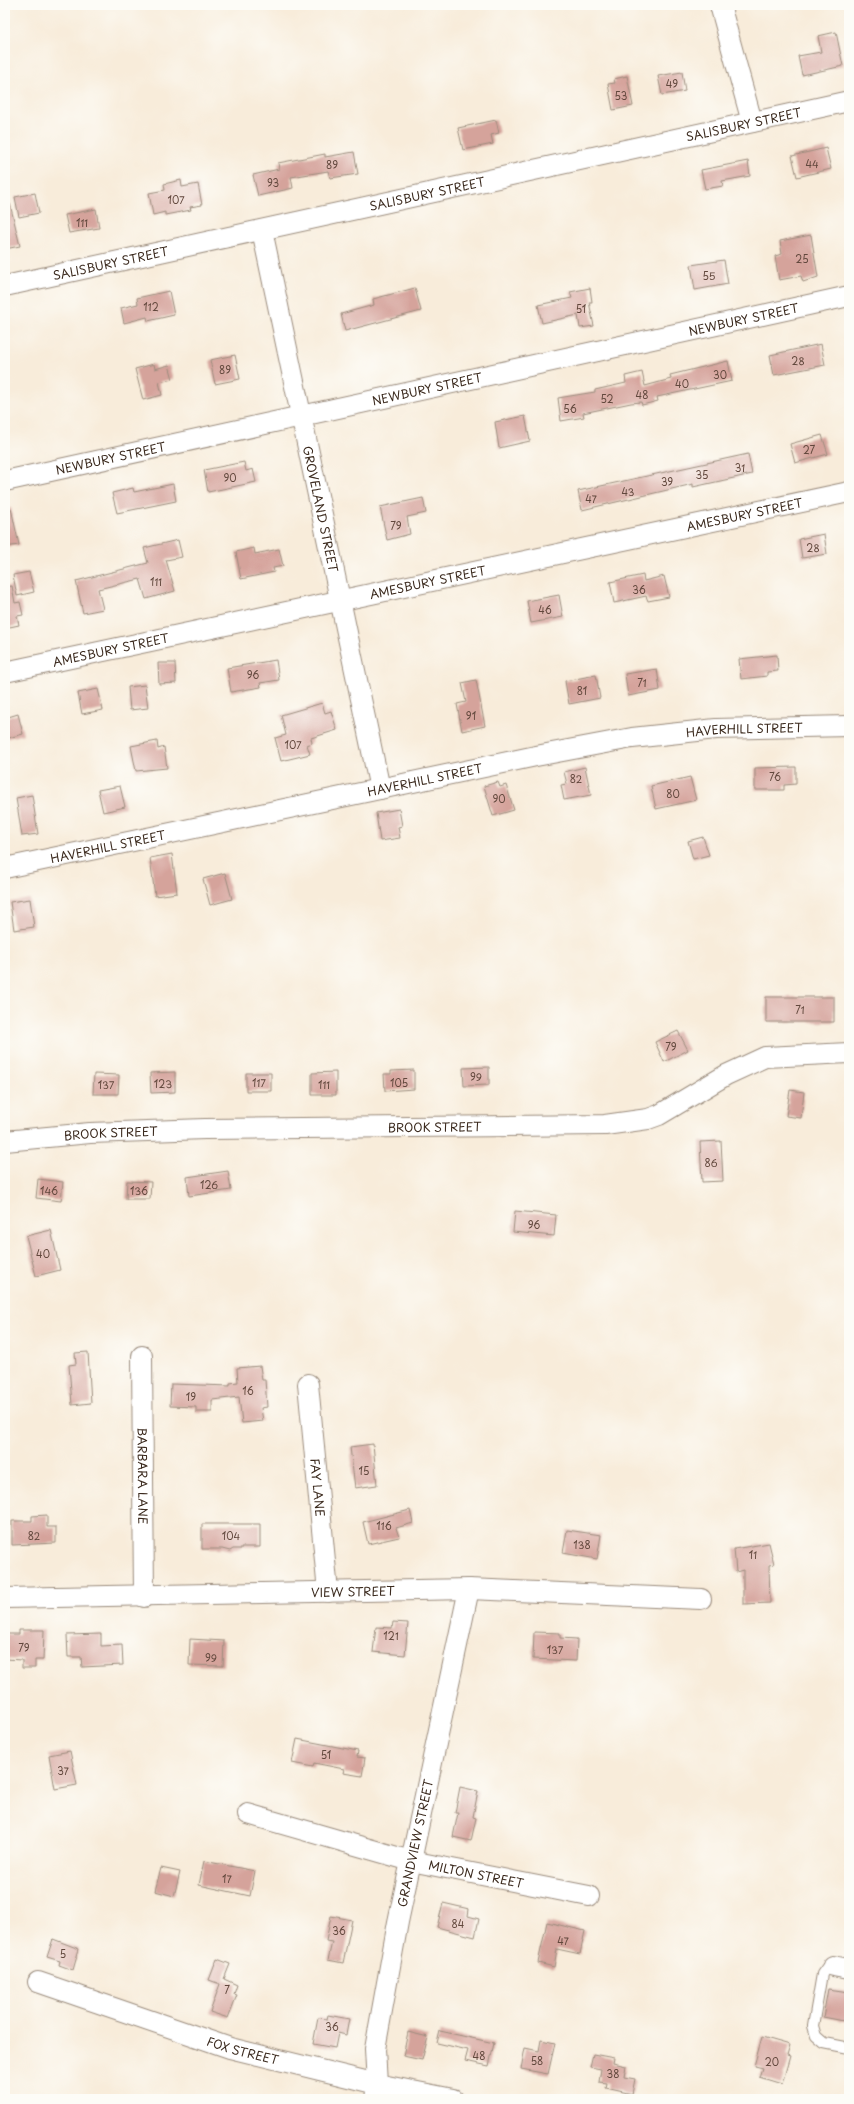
<svg xmlns="http://www.w3.org/2000/svg" width="854" height="2104" viewBox="0 0 854 2104" font-family="'Playpen Sans',sans-serif">
  <style>
    .building { fill: #d5a39b }
    .lines { fill: none; stroke-linecap: round; stroke-linejoin: round }
    .lane-casing { stroke: #9a8b7c; stroke-width: 12 }
    .street-casing { stroke: #9a8b7c; stroke-width: 22 }
    .lane { stroke: #fff; stroke-width: 10 }
    .street { stroke: #fff; stroke-width: 20 }
    .labels { text-anchor: middle; dominant-baseline: central; stroke-width: 3.5; stroke-linejoin: round; paint-order: stroke }
    .number-label { font-size: 10px; fill: #62483d }
    .street-label { font-size: 12px; fill: #3b2a1e; stroke: #fdfcf7 }
  </style>
  <rect width="100%" height="100%" fill="#fdfcf7"/>
  <filter id="ink" filterUnits="userSpaceOnUse"><feTurbulence type="fractalNoise" baseFrequency=".025" numOctaves="2"/><feDisplacementMap in="SourceGraphic" scale="8" xChannelSelector="R" yChannelSelector="G"/><feConvolveMatrix kernelMatrix="1 2 1 2 8 2 1 2 1" color-interpolation-filters="sRGB"/></filter>
  <filter id="wash" filterUnits="userSpaceOnUse"><feTurbulence type="fractalNoise" baseFrequency=".012" numOctaves="4" result="noise"/><feDisplacementMap in="SourceGraphic" scale="16" xChannelSelector="R" yChannelSelector="G"/><feGaussianBlur stdDeviation="0.9" result="paint"/><feColorMatrix in="noise" values="0 0 0 0 0 0 0 0 0 0 0 0 0 0 0 0 0 1.4 0 .05"/><feComposite in="paint" operator="in"/></filter>
  <g filter="url(#wash)">
    <rect width="100%" height="100%" fill="#f8ecda"/>
    <g id="blocks">
      <!-- building -->
      <path class="building" d="M836,32l7,34 -41,9 -4,-19 23,-4 -3,-16z
        M682,72l3,19 -23,4 -4,-19z
        M627,76l6,30 -20,4 -5,-26 7,-1 -1,-4z
        M496,120l3,13 -8,2 2,9 -30,6 -5,-22z
        M826,148l5,21 -34,8 -5,-21z
        M354,152l4,22 -28,4 -2,-7 -37,6 2,11 -35,8 -5,-21 26,-6 -1,-6 47,-9v3z
        M748,161l2,15 -28,5 1,5 -18,3 -4,-19z
        M181,180l1,7 16,-3 4,21 -12,2 1,3 -26,5v-3l-12,3 -4,-22 16,-3 -1,-6z
        M35,193l4,20 -20,4 -4,-20z
        M10,204l10,42 -15,3v-44z
        M96,209l3,19 -30,5 -4,-18z
        M811,235l7,42 -15,5 -2,-6 -22,4 -4,-24 7,-2 -2,-13z
        M724,260l4,24 -33,6 -4,-25z
        M415,288l6,23 -76,20 -4,-17 33,-9 -1,-6z
        M590,288l2,14h-3l5,24 -14,2 -2,-13 -36,8 -4,-18 34,-7 -2,-6z
        M169,291l5,24 -26,6 -1,-4 -23,6 -3,-15 17,-4 -1,-6z
        M821,344l4,21 -51,10 -4,-20z
        M235,355l5,24 -25,5 -5,-24z
        M728,361l4,20 -75,16 1,4 -16,4 -1,-3 -10,1 -48,10 1,4 -23,4 -3,-23 37,-6v-2l31,-7 -1,-7 17,-4 3,14 26,-7 -1,-4z
        M154,364l1,5 14,-4 4,14 -14,3 3,13 -19,5 -8,-31z
        M525,416l5,25 -31,7 -4,-26z
        M822,435l6,19 -33,9 -5,-19z
        M748,454l4,20 -59,13v-3l-111,26 -4,-19z
        M244,462l2,9 7,-2 3,13 -48,10 -4,-22z
        M173,484l3,17 -59,12 -5,-20 21,-5 1,4z
        M423,498l3,15 -19,4 3,17 -23,6 -7,-33z
        M11,508l8,37 -14,2v-38z
        M824,534l3,20 -25,4 -3,-19z
        M178,540l4,17 -16,3 9,31 -29,8 -6,-20 -42,10 5,20 -20,4 -7,-32 72,-18 -4,-15z
        M254,548l1,6 24,-5 4,17 -10,2 1,4 -33,7 -5,-27z
        M29,572l5,20 -17,4 -4,-21z
        M643,575l1,6 20,-5 5,21 -21,4 -2,-5 -32,7 -4,-21z
        M12,586l3,17 5,-1 3,13 -6,1 2,9 -14,3v-41z
        M559,595l4,22 -32,6 -4,-22z
        M777,655l1,16 -11,1v4l-26,3 -2,-20z
        M276,660l3,20 -19,3 1,4 -30,5 -4,-24z
        M158,663h17l1,20 -17,1z
        M657,669l3,21 -32,6 -3,-22z
        M596,675l4,23 -31,6 -4,-23z
        M476,680l9,46 -23,5 -5,-27 9,-2 -4,-19z
        M145,685l3,23 -18,2 -2,-23z
        M98,689l5,21 -21,4 -4,-21z
        M322,703l3,10 6,-2 6,19 -26,8 1,5 -5,2 3,9 -29,7 -6,-23 11,-3 -5,-20z
        M18,714l5,20 -18,5v-21z
        M157,741l1,8 6,-2 3,21 -31,3 -5,-25z
        M585,767l6,28 -27,5 -3,-15 6,-1 -3,-12z
        M796,767v17l-12,1v5h-29v-22z
        M690,777l6,23 -40,9 -5,-23z
        M498,782l2,5 6,-2 8,25 -21,6 -9,-30z
        M120,786l5,21 -22,5 -5,-22z
        M32,795l6,39 -16,2 -6,-38z
        M399,809l3,17 -4,1 2,11 -20,3 -4,-28z
        M703,837l6,18 -16,4 -5,-18z
        M172,854l5,39 -22,3 -5,-38z
        M225,873l7,26 -22,6 -7,-26z
        M30,899l4,28 -20,3 -4,-28z
        M766,997h68v25h-68z
        M678,1031l10,19 -24,12 -9,-20z
        M489,1067v18l-25,1 -1,-18z
        M414,1070v19l-29,2 -1,-17h7v-3z
        M175,1072v20l-24,1 -1,-20z
        M336,1072v23h-24v-22z
        M246,1073h25v18h-25z
        M94,1074l25,1 -1,19h-25z
        M790,1090l14,2 -3,26 -15,-2z
        M721,1141l2,40 -21,1 -2,-40z
        M228,1171l3,19 -42,6 -2,-19z
        M38,1179l25,3 -2,19 -25,-3z
        M127,1181l24,1 -1,17h-24z
        M515,1211l41,4 -2,21 -41,-4z
        M51,1230l9,40 -24,6 -10,-40z
        M88,1352l3,51 -19,2 -3,-40 7,-1 -1,-11z
        M260,1366l2,14h3l2,27 -6,1 2,13 -21,2 -3,-26 -27,3v12h-16v-5l-26,-1 1,-22 59,2v-3l8,-1 -1,-14z
        M373,1444l4,41 -22,3 -5,-41z
        M410,1510l3,13 -17,5 3,9 -31,7 -5,-22z
        M47,1515v12h9v16l-44,2v-24h20v-5z
        M202,1524h58v23h-19v2h-8l-3,2 -8,-2h-20z
        M567,1530l34,5 -4,24 -34,-6z
        M769,1543l5,21 -5,1 1,38 -27,1v-34l-7,2 -2,-23z
        M393,1622l15,1 -3,32 -32,-3 3,-25 16,1z
        M19,1630h25l-1,30h-8v8h-13v-8l-17,-1v-25h14z
        M534,1632l26,1v5l17,1 -1,22 -43,-2z
        M101,1634v12l21,-1 1,20 -41,2 -1,-10h-13l-1,-22z
        M190,1639l34,2 -1,25 -34,-1z
        M297,1739l61,12 -1,6 8,1 -3,18 -19,-3 1,-4 -30,-6 -1,4 -21,-4z
        M70,1751l7,34 -22,4 -6,-34z
        M460,1787l18,4 -5,26 3,1 -5,23 -18,-4 5,-24h-3z
        M204,1861l51,10 -5,25 -51,-11z
        M161,1868l19,4 -6,24 -19,-5z
        M443,1903l26,6 -1,7 11,3 -4,18 -38,-10z
        M331,1916l21,4 -9,43 -15,-3 4,-18 -6,-1z
        M547,1922l38,9 -5,23 -23,-5 -3,18 -16,-4z
        M53,1939l26,10 -6,21 -14,-5 1,-4 -13,-4z
        M217,1959l13,5 -6,15 13,6 -3,9 3,1 -9,23 -18,-6 10,-28 -11,-4z
        M828,1989l21,3v30l-26,-5z
        M328,2015l21,4 -3,16 -8,-2 -3,15 -22,-4 5,-26 9,1z
        M440,2031l54,12 -5,23 -24,-5 3,-11 -31,-7z
        M408,2032l20,5 -6,23 -19,-4z
        M762,2037l28,8 -3,10 3,1 -8,28 -23,-7 3,-9 -8,-2z
        M541,2040l14,3 -7,31 -27,-5 4,-21 14,3z
        M593,2054l21,4 -1,5 13,3 -2,11 11,2 -3,15 -26,-6 1,-5 -8,-1 2,-13 -11,-2z"/>
    </g>
  </g>
  <g filter="url(#ink)">
    <use href="#blocks" fill-opacity="0" stroke="#9a8b7c" stroke-width="1"/>
    <g class="lines">
      <defs>
        <path id="lane" d="M833,1966l-6,1 -5,7 -9,52 3,10 8,7 25,5"/>
        <g id="street">
          <path d="M720,5l32,117"/>
          <path id="s1" d="M262,230l118,559"/>
          <path id="s2" d="M5,286l844,-185"/>
          <path id="s3" d="M5,481l844,-185"/>
          <path id="s4" d="M5,672l844,-180"/>
          <path id="s5" d="M5,868l531,-112 96,-18 84,-9 133,-3"/>
          <path id="s6" d="M5,1141l85,-8 115,-4 400,-4 43,-6 11,-4 67,-40 39,-18 84,-4"/>
          <path id="s7" d="M142,1356l2,241"/>
          <path id="s8" d="M308,1384l20,208"/>
          <path id="s9" d="M5,1598l464,-9 232,10"/>
          <path id="s10" d="M248,1814l163,47 178,35"/>
          <path d="M833,1966l16,3"/>
          <path id="s11" d="M38,1982l192,66 147,36 76,15"/>
          <path id="s12" d="M375,2099l2,-15 -2,-35 23,-127 71,-333"/>
        </g>
      </defs>
      <!-- lane casing -->
      <use href="#lane" class="lane-casing"/>
      <!-- street casing -->
      <use href="#street" class="street-casing"/>
      <!-- lane -->
      <use href="#lane" class="lane"/>
      <!-- street -->
      <use href="#street" class="street"/>
    </g>
  </g>
  <g class="labels">
    <!-- number labels -->
    <g class="number-label">
      <text x="672" y="83">49</text>
      <text x="621" y="95">53</text>
      <text x="812" y="163">44</text>
      <text x="332" y="164">89</text>
      <text x="273" y="182">93</text>
      <text x="176" y="199">107</text>
      <text x="82" y="222">111</text>
      <text x="802" y="258">25</text>
      <text x="709" y="275">55</text>
      <text x="151" y="306">112</text>
      <text x="581" y="308">51</text>
      <text x="798" y="360">28</text>
      <text x="225" y="369">89</text>
      <text x="720" y="374">30</text>
      <text x="682" y="383">40</text>
      <text x="642" y="394">48</text>
      <text x="607" y="398">52</text>
      <text x="570" y="408">56</text>
      <text x="809" y="449">27</text>
      <text x="740" y="467">31</text>
      <text x="702" y="474">35</text>
      <text x="230" y="477">90</text>
      <text x="667" y="481">39</text>
      <text x="628" y="491">43</text>
      <text x="591" y="498">47</text>
      <text x="396" y="525">79</text>
      <text x="813" y="547">28</text>
      <text x="156" y="581">111</text>
      <text x="639" y="589">36</text>
      <text x="545" y="609">46</text>
      <text x="253" y="674">96</text>
      <text x="642" y="682">71</text>
      <text x="582" y="690">81</text>
      <text x="471" y="715">91</text>
      <text x="293" y="744">107</text>
      <text x="775" y="776">76</text>
      <text x="576" y="778">82</text>
      <text x="673" y="793">80</text>
      <text x="499" y="798">90</text>
      <text x="800" y="1009">71</text>
      <text x="671" y="1046">79</text>
      <text x="476" y="1076">99</text>
      <text x="259" y="1082">117</text>
      <text x="399" y="1082">105</text>
      <text x="163" y="1083">123</text>
      <text x="106" y="1084">137</text>
      <text x="324" y="1084">111</text>
      <text x="711" y="1162">86</text>
      <text x="209" y="1184">126</text>
      <text x="49" y="1190">146</text>
      <text x="139" y="1190">136</text>
      <text x="534" y="1224">96</text>
      <text x="43" y="1253">40</text>
      <text x="248" y="1390">16</text>
      <text x="191" y="1396">19</text>
      <text x="364" y="1470">15</text>
      <text x="384" y="1525">116</text>
      <text x="34" y="1535">82</text>
      <text x="231" y="1535">104</text>
      <text x="582" y="1544">138</text>
      <text x="753" y="1554">11</text>
      <text x="391" y="1635">121</text>
      <text x="24" y="1647">79</text>
      <text x="555" y="1649">137</text>
      <text x="211" y="1657">99</text>
      <text x="326" y="1754">51</text>
      <text x="63" y="1770">37</text>
      <text x="227" y="1878">17</text>
      <text x="458" y="1923">84</text>
      <text x="339" y="1930">36</text>
      <text x="563" y="1940">47</text>
      <text x="63" y="1953">5</text>
      <text x="227" y="1989">7</text>
      <text x="332" y="2026">36</text>
      <text x="479" y="2055">48</text>
      <text x="537" y="2060">58</text>
      <text x="772" y="2061">20</text>
      <text x="613" y="2073">38</text>
    </g>
    <!-- street labels -->
    <g class="street-label">
      <text stroke="none"><textPath href="#s2" startOffset="756">SALISBURY STREET</textPath></text>
      <text stroke="none"><textPath href="#s2" startOffset="432">SALISBURY STREET</textPath></text>
      <text stroke="none"><textPath href="#s2" startOffset="108">SALISBURY STREET</textPath></text>
      <text stroke="none"><textPath href="#s3" startOffset="756">NEWBURY STREET</textPath></text>
      <text stroke="none"><textPath href="#s3" startOffset="432">NEWBURY STREET</textPath></text>
      <text stroke="none"><textPath href="#s3" startOffset="108">NEWBURY STREET</textPath></text>
      <text stroke="none"><textPath href="#s1" startOffset="285">GROVELAND STREET</textPath></text>
      <text stroke="none"><textPath href="#s4" startOffset="756">AMESBURY STREET</textPath></text>
      <text stroke="none"><textPath href="#s4" startOffset="432">AMESBURY STREET</textPath></text>
      <text stroke="none"><textPath href="#s4" startOffset="108">AMESBURY STREET</textPath></text>
      <text stroke="none"><textPath href="#s5" startOffset="753">HAVERHILL STREET</textPath></text>
      <text stroke="none"><textPath href="#s5" startOffset="429">HAVERHILL STREET</textPath></text>
      <text stroke="none"><textPath href="#s5" startOffset="105">HAVERHILL STREET</textPath></text>
      <text stroke="none"><textPath href="#s6" startOffset="430">BROOK STREET</textPath></text>
      <text stroke="none"><textPath href="#s6" startOffset="106">BROOK STREET</textPath></text>
      <text stroke="none"><textPath href="#s7" startOffset="120">BARBARA LANE</textPath></text>
      <text stroke="none"><textPath href="#s8" startOffset="104">FAY LANE</textPath></text>
      <text stroke="none"><textPath href="#s9" startOffset="348">VIEW STREET</textPath></text>
      <text stroke="none"><textPath href="#s12" startOffset="260">GRANDVIEW STREET</textPath></text>
      <text stroke="none"><textPath href="#s10" startOffset="236">MILTON STREET</textPath></text>
      <text stroke="none"><textPath href="#s11" startOffset="216">FOX STREET</textPath></text>
    </g>
  </g>
  <!-- margin -->
  <rect width="854" height="2104" fill="none" stroke="#fdfcf7" stroke-width="20"/>
</svg>
